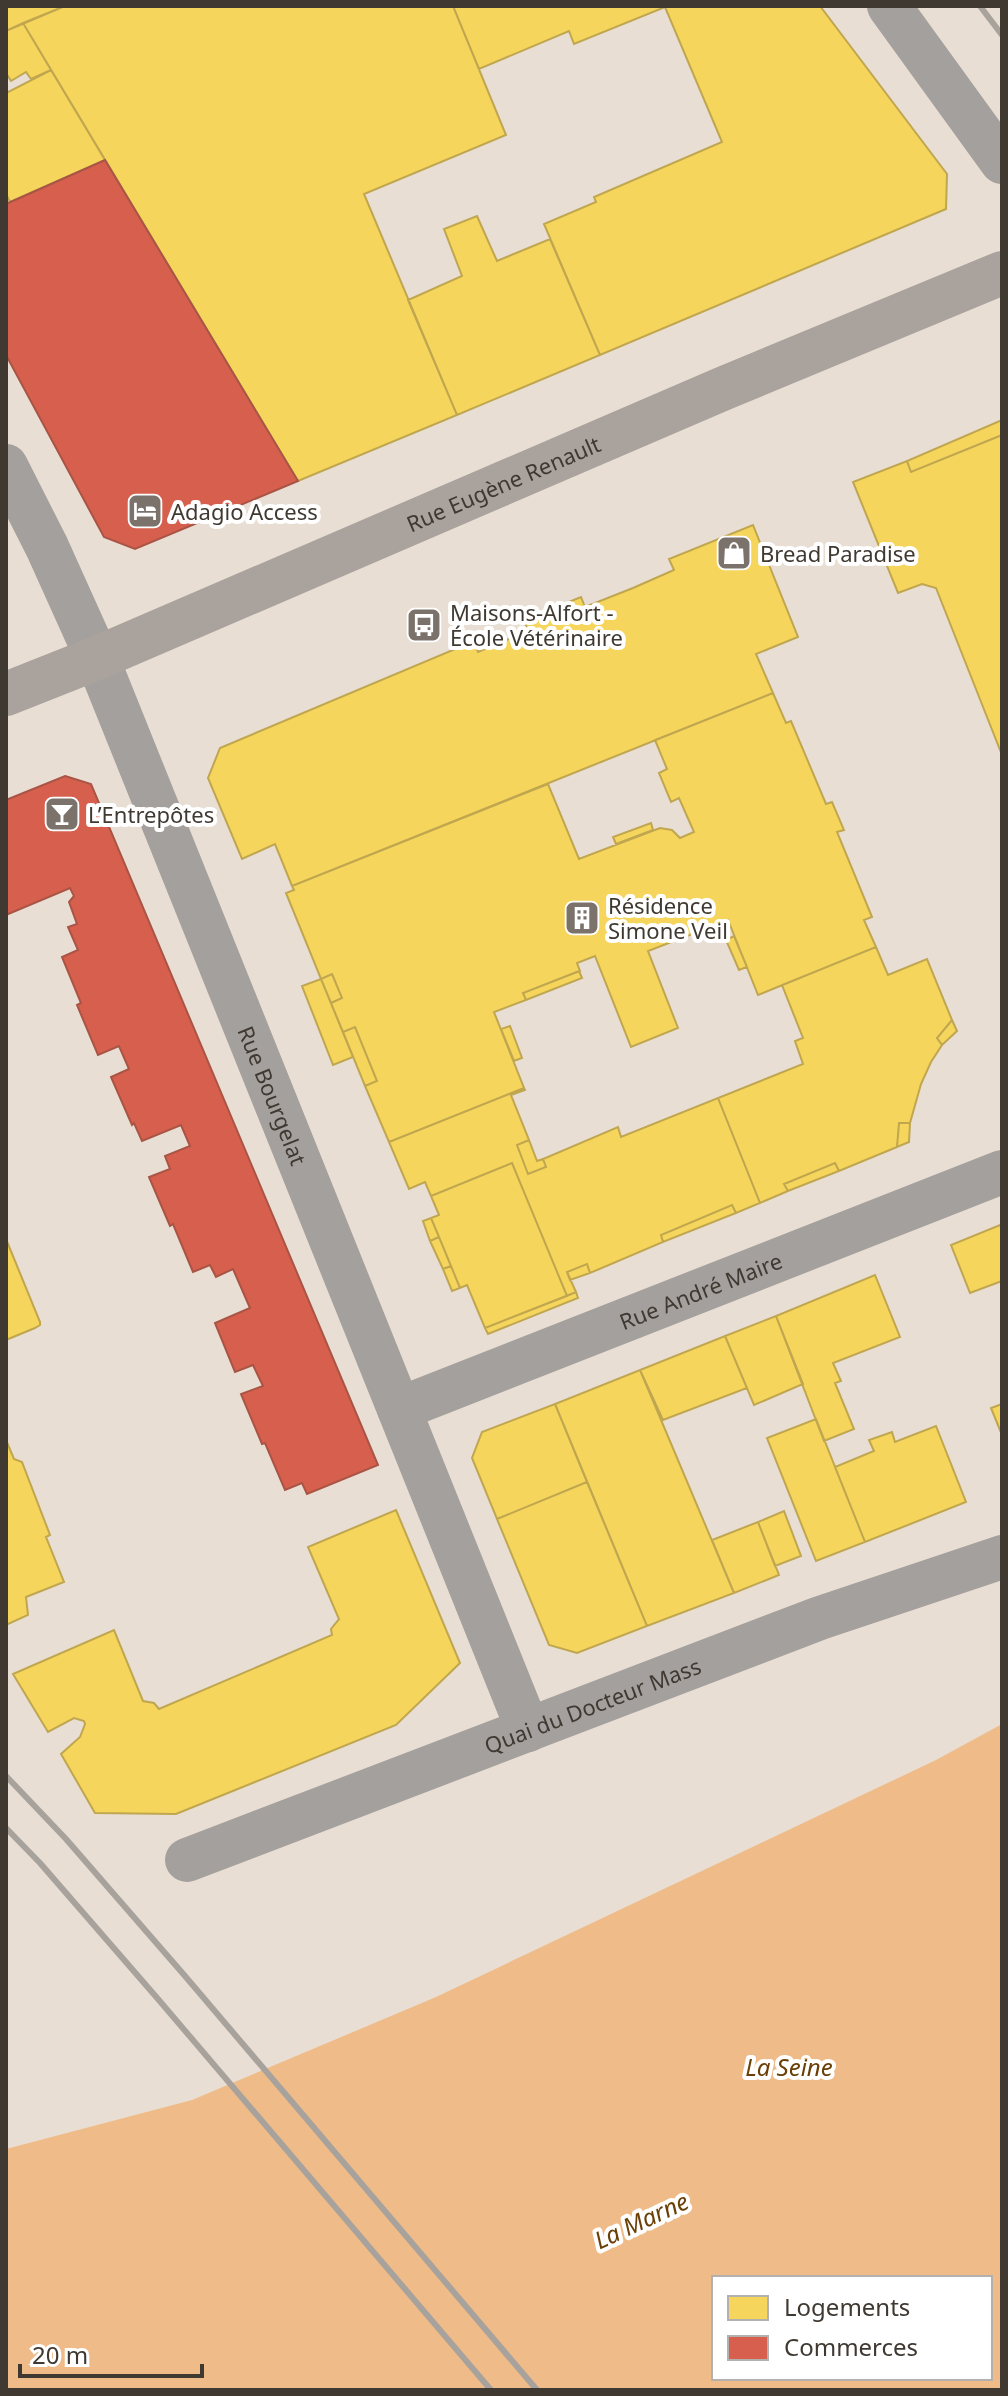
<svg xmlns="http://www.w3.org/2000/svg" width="1008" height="2396" viewBox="0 0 1008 2396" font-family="'Noto Sans',sans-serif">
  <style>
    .water { fill: #efbc89; fill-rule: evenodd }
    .homes { fill: #f6d55c; stroke: #bfa64f; stroke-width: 2 }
    .shops { fill: #d6604d; stroke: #a95445; stroke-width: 2 }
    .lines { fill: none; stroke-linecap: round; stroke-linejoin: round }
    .minor { stroke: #a4a09d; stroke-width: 44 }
    .major { stroke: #a9a29d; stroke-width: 44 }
    .rail { stroke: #a8a29d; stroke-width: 6 }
    .labels { text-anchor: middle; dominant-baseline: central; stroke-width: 8; stroke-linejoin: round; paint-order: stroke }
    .street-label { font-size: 22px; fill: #403932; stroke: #fff }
    .poi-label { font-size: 22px; fill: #403932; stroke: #fff; text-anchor: start }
    .water-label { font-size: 24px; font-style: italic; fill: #6b4007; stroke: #fff }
  </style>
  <rect width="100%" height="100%" fill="#e9ded4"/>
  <!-- water -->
  <path class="water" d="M1002,1724v666h-996v-241l186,-49 244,-103 500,-237zM714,2278h276v100h-276z"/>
  <!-- homes -->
  <path class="homes" d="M6,6h59l-59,25z
    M65,6h388l53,129 -142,59 93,221 -159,66 -275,-458z
    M453,6h367l127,168 -1,35 -346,146 -56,-131 52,-22 -2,-5 128,-55 -57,-135 -91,37 -5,-13 -90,38z
    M23,23l28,47 -20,9 -5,-7 -15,9 -5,-8v-42z
    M51,70l54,90 -95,42 -4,-8v-101z
    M477,216l20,45 53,-22 50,116 -143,60 -49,-115 54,-24 -18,-47z
    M1002,420v15l-91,37 -4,-11z
    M1002,435v320l-66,-167 -14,-4 -24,9 -45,-111 54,-21 4,11z
    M753,525l45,112 -42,17 17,39 -481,193 -17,-42 -33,15 -34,-81 12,-30 254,-107 4,11 50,-21 -4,-11 57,-23 4,10 48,-19 41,-18 -5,-11z
    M773,693l13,30 5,-2 35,83 6,-2 12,28 -7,2 35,85 -8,3 12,27 -118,48 -30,-75 -80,31 30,77 -47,19 -36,-91 -18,7 3,8 -57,22 3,7 -32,12 30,76 -135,54 -24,-56 12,-5 -22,-54 -12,5 -12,-29 11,-5 -10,-24 -11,5 -35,-86 8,-3 -2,-4 256,-102 31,75 81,-31 12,2 8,8 14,-6 -15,-34 -8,4 -12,-29 8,-4 -12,-29z
    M651,823l2,7 -37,14 -3,-7z
    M728,920l1,5 -26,10 -2,-5z
    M734,936l13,31 -8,3 -13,-30z
    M876,947l12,28 39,-16 25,61 -15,18 5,7 -11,17 -10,22 -11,39h-11l-2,24 -58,24 -4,-8 -51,21 4,7 -28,12 -42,-105 85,-34 -8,-23 8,-3 -21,-53z
    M579,971l3,7 -56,22 -3,-7z
    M332,974l10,24 -11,5 -10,-24z
    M321,979l32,78 -20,8 -31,-79z
    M952,1020l5,11 -15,14 -5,-7z
    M510,1026l12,32 -8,3 -13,-32z
    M355,1027l22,54 -12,5 -22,-54z
    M524,1088l1,2 -14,5 18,45 -12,5 11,29 18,-7 -3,-8 75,-32 3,10 97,-39 42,105 -24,10 -4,-8 -71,30 2,7 -73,31 -3,-9 -20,8 9,20 -9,4 -55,-133 -81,33 -6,-14 -16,7 -20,-47z
    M899,1123h11l-1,19 -12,5z
    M529,1140l8,21 6,-2 3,8 -18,7 -11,-29z
    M512,1163l55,133 -82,32 -18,-43 -7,3 -21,-51 -8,-19 8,-3 -8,-19z
    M835,1163l4,8 -51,20 -4,-7z
    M732,1205l4,8 -73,29 -2,-7z
    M431,1218l8,19 -9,4 -7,-20z
    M1000,1225l2,5v51l-32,12 -19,-48z
    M439,1237l12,29 -8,3 -13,-28z
    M6,1239l34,83v3l-5,3 -29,12z
    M587,1264l3,9 -20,7 -3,-8z
    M451,1266l9,22 -8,3 -9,-22z
    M875,1275l25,62 -67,26 8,18 -6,2 19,46 -30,12 -48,-125z
    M576,1292l2,6 -90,36 -3,-6z
    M776,1316l27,68 -49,21 -29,-69z
    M725,1336l22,52 -84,32 -23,-50z
    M640,1370l94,223 -87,33 -92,-222z
    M555,1404l32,78 -90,37 -25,-61 10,-26z
    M1002,1404v31l-11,-27z
    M816,1419l49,123 -49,19 -49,-123z
    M936,1426l30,76 -101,40 -30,-75 39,-16 -5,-11 23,-8 3,10z
    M6,1440l8,19 8,3 28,73 -4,2 18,45 -38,15 2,18 -22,10z
    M587,1482l60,144 -70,27 -28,-8 -52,-126z
    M396,1510l64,153 -64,62 -220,89 -81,-1 -34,-59 19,-17 5,-13 -1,-3 -10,-3 -26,14 -35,-58 101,-44 29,71 11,2 5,6 173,-74 -1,-6 8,-10 -31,-72z
    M784,1511l17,45 -26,10 -17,-44z
    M758,1522l21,53 -45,18 -22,-53z"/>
  <!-- shops -->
  <path class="shops" d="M105,160l193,321 -163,68 -31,-12 -98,-182v-151z
    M65,776l26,8 287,681 -71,29 -5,-11 -17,7 -20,-47 -3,1 -21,-50 22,-8 -10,-21 -18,7 -20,-49 35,-15 -17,-39 -17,8 -6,-12 -17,7 -20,-48 -3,2 -21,-49 21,-8 -5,-13 25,-10 -9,-21 -39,16 -8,-18 -2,2 -21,-48 18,-8 -10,-23 -21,9 -21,-50 4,-2 -19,-46 16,-7 -10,-23 9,-3 -8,-22 5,-6 -4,-8 -64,27v-115z"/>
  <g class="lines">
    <!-- minor -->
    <g class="minor">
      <path d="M889,6l113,156"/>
      <path id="s1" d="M6,466l41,81 50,111 431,1072"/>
      <path id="s2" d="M399,1409l603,-237"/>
      <path id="s3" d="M187,1860l633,-242 182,-61"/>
    </g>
    <!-- major -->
    <path class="major" id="s4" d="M6,694l91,-36 625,-269 280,-116"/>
    <!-- rail -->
    <path class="rail" d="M980,6l22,29
      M6,1776l60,63 119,137 352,414
      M6,1828l34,35 118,136 333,391"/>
  </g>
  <!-- icons -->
  <defs>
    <symbol id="hotel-square" viewBox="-11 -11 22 22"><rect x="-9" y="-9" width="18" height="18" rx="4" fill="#7b736b" stroke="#fff"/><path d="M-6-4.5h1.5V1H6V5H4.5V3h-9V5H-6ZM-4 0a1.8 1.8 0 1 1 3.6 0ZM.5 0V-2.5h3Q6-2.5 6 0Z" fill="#fff"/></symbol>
    <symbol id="shop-square" viewBox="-11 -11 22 22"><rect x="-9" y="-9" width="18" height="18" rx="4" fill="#7b736b" stroke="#fff"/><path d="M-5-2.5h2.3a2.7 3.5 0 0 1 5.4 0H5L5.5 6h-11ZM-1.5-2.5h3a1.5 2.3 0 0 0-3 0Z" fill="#fff"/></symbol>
    <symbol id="bus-square" viewBox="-11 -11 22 22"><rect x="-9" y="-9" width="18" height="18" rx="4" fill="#7b736b" stroke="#fff"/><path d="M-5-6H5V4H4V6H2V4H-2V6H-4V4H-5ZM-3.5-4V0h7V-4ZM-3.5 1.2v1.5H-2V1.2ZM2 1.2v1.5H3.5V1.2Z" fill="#fff"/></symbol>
    <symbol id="bar-square" viewBox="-11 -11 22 22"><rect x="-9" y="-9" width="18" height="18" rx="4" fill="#7b736b" stroke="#fff"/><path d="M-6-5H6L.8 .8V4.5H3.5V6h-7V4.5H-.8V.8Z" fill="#fff"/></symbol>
    <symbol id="building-square" viewBox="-11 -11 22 22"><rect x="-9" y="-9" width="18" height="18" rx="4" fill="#7b736b" stroke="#fff"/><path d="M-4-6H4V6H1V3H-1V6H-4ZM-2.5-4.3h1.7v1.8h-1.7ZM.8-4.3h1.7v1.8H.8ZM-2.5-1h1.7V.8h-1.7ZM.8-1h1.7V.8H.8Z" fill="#fff"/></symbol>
  </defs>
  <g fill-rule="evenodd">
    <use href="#hotel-square" x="125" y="491" width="40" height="40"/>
    <use href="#shop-square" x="714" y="533" width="40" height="40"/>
    <use href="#bus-square" x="404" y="605" width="40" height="40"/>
    <use href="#bar-square" x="42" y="794" width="40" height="40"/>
    <use href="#building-square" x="562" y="898" width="40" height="40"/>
  </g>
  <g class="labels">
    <!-- street labels -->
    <g class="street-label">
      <text stroke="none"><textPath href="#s4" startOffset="540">Rue Eugène Renault</textPath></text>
      <text stroke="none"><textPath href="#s1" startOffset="684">Rue Bourgelat</textPath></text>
      <text stroke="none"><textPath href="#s2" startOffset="324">Rue André Maire</textPath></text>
      <text stroke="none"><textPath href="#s3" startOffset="434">Quai du Docteur Mass</textPath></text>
    </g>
    <!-- poi labels -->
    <g class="poi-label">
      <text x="171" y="511">Adagio Access</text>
      <text x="760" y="553">Bread Paradise</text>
      <text x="450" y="612">Maisons-Alfort -<tspan x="450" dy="25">École Vétérinaire</tspan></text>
      <text x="88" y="814">L’Entrepôtes</text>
      <text x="608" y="905">Résidence<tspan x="608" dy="25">Simone Veil</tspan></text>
    </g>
    <!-- water labels -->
    <g class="water-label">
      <text x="789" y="2066">La Seine</text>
      <text transform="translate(641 2220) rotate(-25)">La Marne</text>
    </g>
  </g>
  <!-- border -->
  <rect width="1008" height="2396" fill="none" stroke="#403932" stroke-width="16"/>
  <!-- legend -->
  <rect x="712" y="2276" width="280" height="104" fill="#ffffff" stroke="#b3b0ad" stroke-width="2"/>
  <rect x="728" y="2296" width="40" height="24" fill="#f6d55c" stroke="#b3b0ad" stroke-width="2"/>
  <text x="784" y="2316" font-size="24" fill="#403932">Logements</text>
  <rect x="728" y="2336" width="40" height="24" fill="#d6604d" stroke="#b3b0ad" stroke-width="2"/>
  <text x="784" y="2356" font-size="24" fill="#403932">Commerces</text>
  <!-- scale -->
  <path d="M20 2364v12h182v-12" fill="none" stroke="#403932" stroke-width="4"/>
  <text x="32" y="2364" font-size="24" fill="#403932" stroke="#ffffff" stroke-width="6" paint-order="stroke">20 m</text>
</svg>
